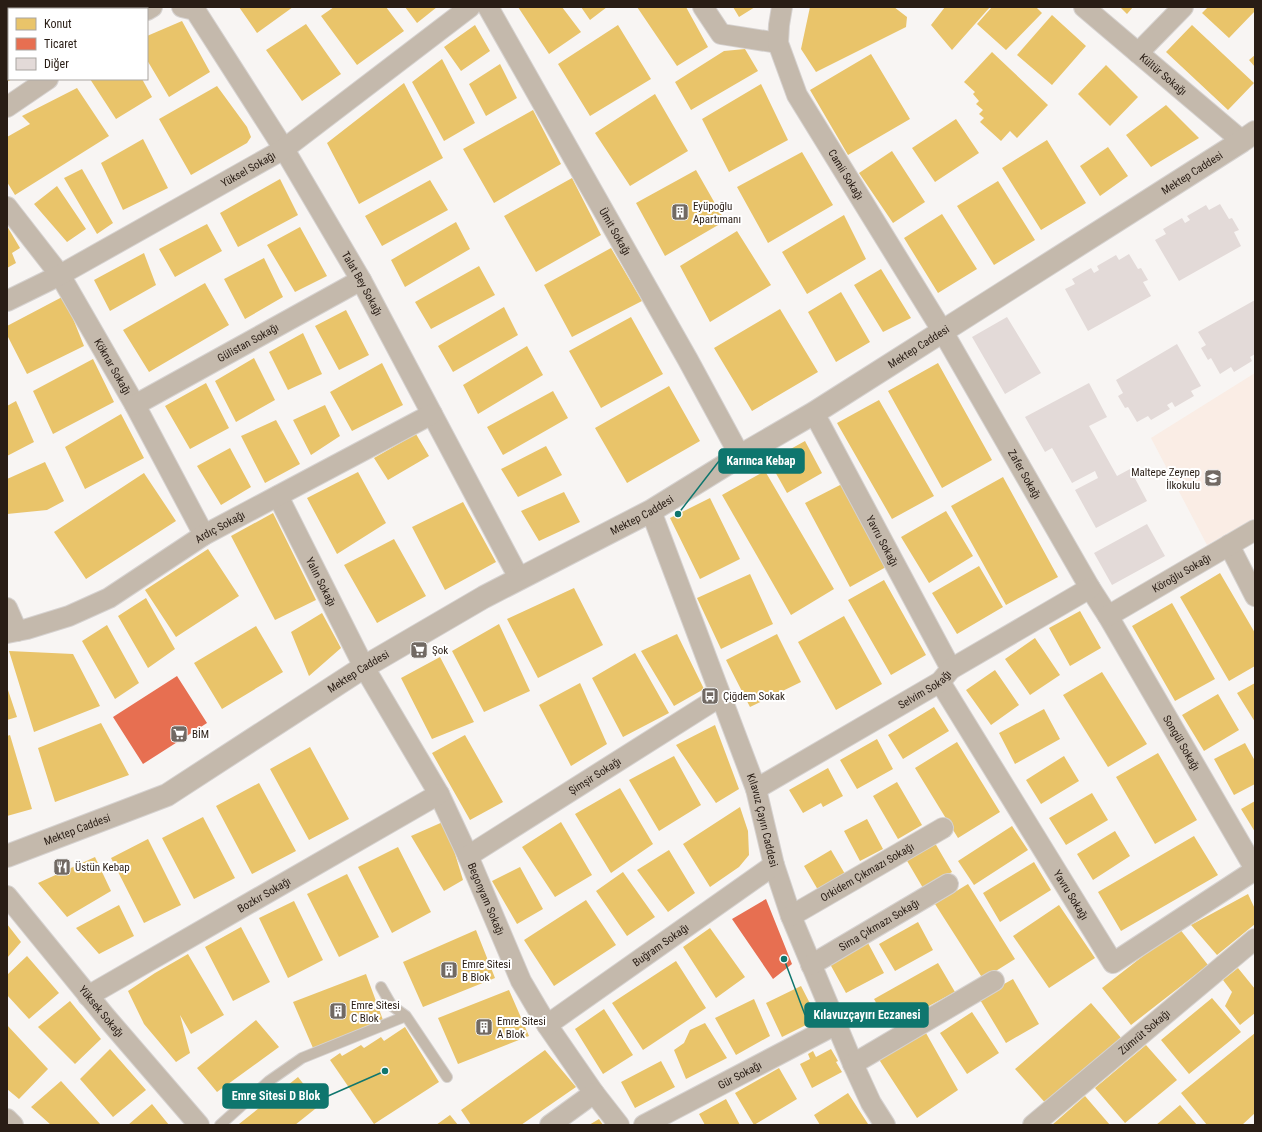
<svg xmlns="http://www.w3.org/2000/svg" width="1262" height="1132" viewBox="0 0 1262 1132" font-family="'Roboto Condensed',sans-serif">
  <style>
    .education { fill: #faede5 }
    .homes { fill: #e9c46a }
    .shops { fill: #e76f51 }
    .building { fill: #e3dad8 }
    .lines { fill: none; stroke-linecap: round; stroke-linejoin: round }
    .service-casing { stroke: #d6d2d0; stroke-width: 12 }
    .minor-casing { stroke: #d6d2d0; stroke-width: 22 }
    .tertiary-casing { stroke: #d6d2d0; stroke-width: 24 }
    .service { stroke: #c4b9ac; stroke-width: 10 }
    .minor { stroke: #c4b9ac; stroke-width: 20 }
    .tertiary { stroke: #c4b9ac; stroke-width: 22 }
    .labels { text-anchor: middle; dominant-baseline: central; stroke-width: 4; stroke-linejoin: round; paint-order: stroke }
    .street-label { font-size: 11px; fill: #291d15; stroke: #fff }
    .poi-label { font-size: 11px; fill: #291d15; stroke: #fff; text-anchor: start }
    .leader { fill: none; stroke: #0f766e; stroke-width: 1.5 }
    .callout-dot { fill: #0f766e; stroke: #fff; stroke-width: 1.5 }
    .callout { fill: #0f766e; stroke: #0f766e; stroke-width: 1.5 }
    .callout-label { font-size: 12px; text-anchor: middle; font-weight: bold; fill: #fff }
  </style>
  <rect width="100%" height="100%" fill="#f8f5f3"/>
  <!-- education -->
  <path class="education" d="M1255,373v145l-48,27 -56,-107z"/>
  <!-- homes -->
  <path class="homes" d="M32,7h84l-3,2h-83z
    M239,7h54l-36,26z
    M334,7h52l18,24 -47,34 -36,-49z
    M405,7h32l-20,16z
    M518,7h44l19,25 -32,22z
    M581,7h26l-17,13z
    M637,7h49l22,40 -31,19z
    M733,7h22l-16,10z
    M810,7h84l13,10 -1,10 -90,45 -15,-23z
    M945,7h45l-38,43 -21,-25z
    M992,7h44l6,6 -36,37 -29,-26z
    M1120,7h13l-6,7z
    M1208,7h47v4l-26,27 -27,-25z
    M1052,15l34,31 -34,39 -35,-30z
    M182,21l28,51 -41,25 -22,-37v-24z
    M306,24l35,50 -39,27 -36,-51z
    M475,25l15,26 -29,20 -17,-24z
    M618,25l33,54 -61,37 -32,-52z
    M1192,25l62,58 -26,27 -62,-58z
    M9,28v51h3l-5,3v-53z
    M745,49l13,22 -67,39 -16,-28 49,-31z
    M992,52l56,53 -31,33 -7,-7 -9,10 -21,-19 4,-4 -5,-4 4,-4 -7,-6 3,-3 -6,-7 2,-2 -11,-10z
    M871,54l39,65 -62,36 -38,-65z
    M1255,55v12l-6,-7z
    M442,59l33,64 -31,18 -32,-59z
    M500,64l17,34 -31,18 -17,-32z
    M1106,65l32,32 -28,29 -32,-32z
    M90,79h52l10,18 -36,22z
    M404,83l39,75 -84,46 -32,-61z
    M761,84l27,56 -59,32 -27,-53z
    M217,86l30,41 4,10 -4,6 -56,32 -32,-56z
    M77,88l32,48 -94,59 -8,-13v-45l23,-13 -8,-8z
    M655,94l33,57 -58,35 -35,-53z
    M1166,105l33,33 -48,29 -25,-32z
    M533,110l28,54 -67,39 -31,-54z
    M956,119l23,34 -44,29 -23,-34z
    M143,139l25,49 -45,22 -22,-47z
    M1047,140l39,63 -45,27 -39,-62z
    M1108,147l20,29 -28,20 -20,-30z
    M892,151l33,51 -32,21 -34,-50z
    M802,152l31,53 -65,38 -31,-56z
    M82,169l31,54 -16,11 -33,-56z
    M696,170l29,51 -60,35 -29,-53z
    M572,178l29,57 -65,37 -32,-56z
    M280,179l18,36 -60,32 -18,-34z
    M430,180l18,30 -66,36 -17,-30z
    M998,181l37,59 -41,25 -37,-59z
    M57,186l29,43 -19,13 -33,-38z
    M942,214l35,55 -39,24 -34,-55z
    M844,215l22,44 -59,35 -25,-42z
    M456,222l14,27 -65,38 -14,-27z
    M207,224l15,27 -47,26 -16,-28z
    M7,226l13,22 -8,5 4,10 -9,5z
    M300,227l27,49 -32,16 -28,-47z
    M737,231l34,54 -61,37 -30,-56z
    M611,248l31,53 -70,36 -28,-52z
    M144,253l12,32 -46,26 -16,-31z
    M264,258l19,39 -38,22 -21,-40z
    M479,266l16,29 -64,34 -16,-27z
    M881,269l30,49 -28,14 -29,-47z
    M205,283l24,42 -80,47 -26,-42z
    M841,292l29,50 -34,20 -28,-50z
    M64,296l20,50 -57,28 -20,-39v-9z
    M504,307l14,28 -65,37 -15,-26z
    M780,309l38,63 -66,39 -38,-63z
    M346,310l23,45 -30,15 -24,-44z
    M631,317l32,57 -62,34 -32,-57z
    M303,333l19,41 -34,16 -19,-38z
    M527,346l16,29 -65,39 -15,-29z
    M254,358l21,42 -39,22 -21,-41z
    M93,359l21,43 -61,32 -20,-43z
    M382,363l21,42 -51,26 -22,-39z
    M938,363l54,97 -50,28 -54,-97z
    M206,383l23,45 -39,21 -25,-43z
    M669,386l31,55 -73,42 -32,-55z
    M553,391l15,27 -65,37 -16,-28z
    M879,400l55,96 -42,23 -55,-96z
    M16,401l18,41 -27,14v-50z
    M325,405l15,31 -29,19 -18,-35z
    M121,414l23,44 -59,31 -20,-42z
    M276,420l24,44 -35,19 -24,-47z
    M416,434l13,22 -41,24 -14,-22z
    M805,441l17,32 -35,20 -18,-32z
    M546,446l16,29 -44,22 -17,-28z
    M230,448l21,39 -30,18 -24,-39z
    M45,462l19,39 -17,9 -40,4v-35z
    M765,471l69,118 -43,26 -69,-120z
    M358,472l28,51 -49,31 -30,-56z
    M144,473l32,48 -90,58 -32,-47z
    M1003,477l55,100 -52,28 -55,-99z
    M842,484l44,83 -36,20 -45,-84z
    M564,492l16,30 -41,19 -18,-30z
    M710,498l30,61 -40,20 -30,-61z
    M463,502l33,60 -51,28 -33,-63z
    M946,511l27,45 -44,27 -28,-46z
    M273,513l43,87 -41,20 -44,-84z
    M394,539l32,57 -49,27 -33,-58z
    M208,549l31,47 -63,41 -31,-47z
    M979,566l24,41 -46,27 -25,-41z
    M1220,573l35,60v33l-26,15 -49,-84z
    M750,574l23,50 -52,25 -24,-51z
    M884,580l42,75 -35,20 -43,-75z
    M574,588l29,57 -65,33 -31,-59z
    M146,598l29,51 -27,19 -30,-52z
    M1172,603l43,76 -40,22 -43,-75z
    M1080,611l21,37 -31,18 -21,-38z
    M322,613l19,35 -32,28 -18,-44z
    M844,616l38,68 -46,26 -38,-68z
    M499,624l31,67 -46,21 -32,-61z
    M107,625l32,58 -24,16 -33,-58z
    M256,626l27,46 -61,37 -28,-46z
    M677,634l27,55 -30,17 -33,-55z
    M777,634l24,48 -51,25 -24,-47z
    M1035,638l25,37 -30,20 -25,-36z
    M9,651l64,3 27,52 -66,26z
    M635,653l34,60 -46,24 -31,-59z
    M440,657l34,65 -42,17 -31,-61z
    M995,670l24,35 -28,20 -25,-35z
    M1102,672l45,72 -39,23 -45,-72z
    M580,683l27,61 -36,22 -32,-61z
    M1255,683v39l-18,-29z
    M7,687l10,30 -10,3z
    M1218,694l21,36 -35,21 -22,-36z
    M934,707l15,24 -46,28 -15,-24z
    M1044,709l16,30 -45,25 -16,-31z
    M101,723l28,52 -74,27 -17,-54z
    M715,725l24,64 -23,14 -40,-58z
    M10,735l22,74 -25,7v-80z
    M465,735l38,67 -33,18 -38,-67z
    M877,739l16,30 -36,20 -17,-29z
    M957,742l43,70 -42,26 -43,-70z
    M1245,743l10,18v23l-21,11 -20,-36z
    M310,747l39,72 -40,21 -39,-71z
    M1158,753l39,67 -42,24 -39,-67z
    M674,756l27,49 -42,26 -30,-51z
    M1064,756l15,25 -38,23 -15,-24z
    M828,768l15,28 -20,11 -2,-4 -18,10 -14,-23z
    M897,782l25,43 -24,14 -25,-43z
    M259,783l37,68 -44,23 -36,-68z
    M620,788l33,56 -42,29 -36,-59z
    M1092,793l16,27 -42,25 -17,-27z
    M1255,801v31l-14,-23z
    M740,807l8,24 1,24 -10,12 -29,20 -27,-43z
    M203,817l32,61 -41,21 -32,-61z
    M867,819l16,30 -23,12 -16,-30z
    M445,821l18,59 -19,11 -33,-55z
    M561,822l31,53 -37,22 -33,-50z
    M1012,826l16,24 -54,35 -16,-24z
    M1115,831l15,25 -37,24 -16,-26z
    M1194,836l24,39 -97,56 -23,-39z
    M932,838l20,34 -29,16 -20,-34z
    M148,839l33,66 -37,18 -33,-65z
    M398,847l33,65 -39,21 -34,-66z
    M669,850l26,43 -27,19 -31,-42z
    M831,850l14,24 -27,16 -14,-24z
    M95,857l16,34 -44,26 -29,-34z
    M1034,862l17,28 -51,32 -17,-29z
    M520,867l23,42 -26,15 -25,-43z
    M623,872l32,45 -28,19 -31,-45z
    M347,874l32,63 -40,20 -32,-63z
    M968,884l47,75 -32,20 -48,-75z
    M1248,894l7,15v15l-38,31 -26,-30z
    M586,900l30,45 -62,41 -30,-46z
    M294,901l29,59 -35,18 -29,-60z
    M119,905l15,31 -35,18 -23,-26z
    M1059,905l36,53 -46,30 -36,-52z
    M918,922l15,28 -38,21 -16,-27z
    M7,924l14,18 -14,16z
    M241,927l29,55 -37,19 -28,-54z
    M710,928l35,49 -29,21 -33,-51z
    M1179,928l29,37 -77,60 -29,-37z
    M476,930l19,48 -72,29 -20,-45z
    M868,943l16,30 -38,20 -16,-29z
    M188,954l36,61 -33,19 -11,-19 10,38 -14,9 -32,-38 -16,-33 27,-18z
    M27,956l32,37 -30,26 -22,-24v-20z
    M676,961l30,47 -63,42 -31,-47z
    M938,963l17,29 -65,35 -16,-28z
    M1238,968l17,21v24l-15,12 -15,-19 7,-14 -9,-12z
    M366,974l17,46 -70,28 -20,-46z
    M1013,979l26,45 -33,19 -27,-45z
    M801,986l17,33 -36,18 -16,-34z
    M509,990l20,46 -71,28 -20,-46z
    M1212,998l29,34 -52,42 -28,-34z
    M754,999l16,37 -34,19 -21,-37z
    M70,1001l31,38 -26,25 -37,-37z
    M1091,1003l32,37 -75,66 -33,-37z
    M604,1009l29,46 -30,19 -28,-45z
    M972,1012l27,41 -32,21 -27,-41z
    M256,1020l23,27 -62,45 -20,-24z
    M705,1023l22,35 -41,21 -12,-29 10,-7 6,-13z
    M7,1025l41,44 -29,30 -12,-10z
    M405,1027l34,55 -65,42 -44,-64 10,-7 2,3 19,-11 3,3 17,-11 3,4z
    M926,1033l32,57 -41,28 -39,-60z
    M1255,1033v80l-13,12h-35l-26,-32z
    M1146,1045l31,35 -52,43 -30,-35z
    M110,1049l36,41 -33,27 -33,-38z
    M831,1049l7,12 -2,1 6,10 -30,16 -12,-24 10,-5 -2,-5 5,-3 3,6z
    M545,1050l31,37 -55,38h-50l-10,-15z
    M661,1061l14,26 -40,21 -14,-26z
    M779,1068l18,31 -43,26 -19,-32z
    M298,1077l22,28 -25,20h-55l-1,-1z
    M61,1081l40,44h-50l-20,-18z
    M848,1093l20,31 -2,1h-46l-6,-10z
    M1085,1096l25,29h-58z
    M726,1099l14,26h-35l-6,-11z
    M152,1104l17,21h-41z
    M1180,1105l17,20h-41z
    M450,1115l8,10h-22z
    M599,1119l4,6h-14z"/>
  <!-- shops -->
  <path class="shops" d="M177,676l30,47 -64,41 -30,-47z
    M766,899l26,65 -19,15 -41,-60z"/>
  <!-- building -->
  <path class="building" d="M1220,204l9,15 3,-1 7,12 -5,2 7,14 -62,35 -24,-41 11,-6 -3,-5 19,-11 3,5 5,-3 -3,-4 19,-11 3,5z
    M1129,254l9,15 3,-1 7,12 -5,2 8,14 -63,35 -23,-42 10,-5 -3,-5 19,-11 3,5 5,-3 -2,-4 19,-11 3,5z
    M1255,300v54l-5,3 2,4 -18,11 -3,-5 -11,7 -9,-16 -3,2 -7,-12 5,-3 -8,-13z
    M1007,317l34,56 -36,21 -33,-57z
    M1177,344l24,42 -10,5 3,5 -19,11 -3,-5 -5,3 3,4 -19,11 -3,-4 -11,6 -9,-15 -3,1 -7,-12 5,-3 -7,-13z
    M1089,383l18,34 -18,9 28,50 13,-7 17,32 -51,27 -21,-38 23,-12 -3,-7 -23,12 -20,-35 -7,4 -20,-35z
    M1147,524l18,32 -53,29 -18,-32z"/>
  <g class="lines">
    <defs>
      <path id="service" d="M381,987l11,19 14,10 41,61
        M220,1125l49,-44 33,-23 104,-42"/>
      <g id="minor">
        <path id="s1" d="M182,7l13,3 89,139 77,131 158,298"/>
        <path id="s2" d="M488,7l200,353 52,96"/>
        <path d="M703,7l18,27 57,9"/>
        <path id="s3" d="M782,7l-3,18 -1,18 19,52 146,237 147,256 18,28 147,253"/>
        <path id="s4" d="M1084,7l158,134"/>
        <path d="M147,10l5,-3"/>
        <path d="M1138,53l45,-46"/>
        <path d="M7,107l41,-28"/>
        <path id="s5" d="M7,207l53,68 75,130 69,130"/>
        <path id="s6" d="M7,301l53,-26 224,-126 186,-142"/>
        <path id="s7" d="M135,405l226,-125"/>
        <path id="s8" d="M814,413l137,256"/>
        <path id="s9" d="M278,496l86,171 75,127 29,62 53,125 26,44 47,68 25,32"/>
        <path id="s10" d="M651,511l105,278 18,76 17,51 62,148 18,39 14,22"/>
        <path d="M1229,545l26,51"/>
        <path d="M7,608l10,23"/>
        <path id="s11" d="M1108,616l147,-86"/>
        <path id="s12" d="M7,633l20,-4 42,-13 40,-18 95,-63 228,-121"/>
        <path id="s13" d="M940,682l173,281 142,-93"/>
        <path id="s14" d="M756,789l184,-107 11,-13 139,-81"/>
        <path id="s15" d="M468,856l253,-160"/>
        <path id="s16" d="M7,896l98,120 94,109"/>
        <path id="s17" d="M791,916l152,-88"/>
        <path id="s18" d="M811,965l137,-81"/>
        <path id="s19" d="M88,996l351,-202"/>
        <path id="s20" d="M547,1025l227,-160"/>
        <path d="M853,1064l141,-83"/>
        <path d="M7,1119l6,6"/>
        <path d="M550,1125l44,-32"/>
        <path id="s21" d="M644,1125l191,-100"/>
        <path id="s22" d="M1033,1125l222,-186"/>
      </g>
      <g id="tertiary">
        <path id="s23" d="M7,856l160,-61 197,-128 120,-70 167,-86 89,-55 74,-43 428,-272 13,-9"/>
      </g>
    </defs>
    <!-- service casing -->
    <use href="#service" class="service-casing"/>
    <!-- minor casing -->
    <use href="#minor" class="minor-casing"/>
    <!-- tertiary casing -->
    <use href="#tertiary" class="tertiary-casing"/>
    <!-- service -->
    <use href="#service" class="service"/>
    <!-- minor -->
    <use href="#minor" class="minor"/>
    <!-- tertiary -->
    <use href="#tertiary" class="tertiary"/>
  </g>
  <!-- icons -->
  <defs>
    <symbol id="building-square" viewBox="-11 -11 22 22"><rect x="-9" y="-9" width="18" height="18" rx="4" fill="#716963" stroke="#fff"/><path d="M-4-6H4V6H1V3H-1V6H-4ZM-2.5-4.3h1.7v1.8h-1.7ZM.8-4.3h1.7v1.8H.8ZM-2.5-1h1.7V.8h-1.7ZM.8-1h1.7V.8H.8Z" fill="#fff"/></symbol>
    <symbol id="school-square" viewBox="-11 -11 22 22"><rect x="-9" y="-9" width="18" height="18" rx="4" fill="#716963" stroke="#fff"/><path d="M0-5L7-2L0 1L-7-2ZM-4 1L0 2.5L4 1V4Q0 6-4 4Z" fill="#fff"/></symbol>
    <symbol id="supermarket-square" viewBox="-11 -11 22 22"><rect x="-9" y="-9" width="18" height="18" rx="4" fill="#716963" stroke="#fff"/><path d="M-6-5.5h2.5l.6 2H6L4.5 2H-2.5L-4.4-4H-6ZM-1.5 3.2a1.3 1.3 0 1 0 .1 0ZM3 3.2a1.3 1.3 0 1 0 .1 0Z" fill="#fff"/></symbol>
    <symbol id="bus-square" viewBox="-11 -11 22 22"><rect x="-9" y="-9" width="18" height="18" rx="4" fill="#716963" stroke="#fff"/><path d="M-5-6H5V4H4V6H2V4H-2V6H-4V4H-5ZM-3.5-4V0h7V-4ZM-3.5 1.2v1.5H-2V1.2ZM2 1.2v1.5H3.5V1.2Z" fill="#fff"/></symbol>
    <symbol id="restaurant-square" viewBox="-11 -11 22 22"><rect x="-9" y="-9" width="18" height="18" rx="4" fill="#716963" stroke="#fff"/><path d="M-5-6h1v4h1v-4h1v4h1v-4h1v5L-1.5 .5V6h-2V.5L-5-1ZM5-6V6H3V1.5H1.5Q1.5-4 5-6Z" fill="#fff"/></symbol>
  </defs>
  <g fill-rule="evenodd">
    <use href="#building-square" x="670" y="202" width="20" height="20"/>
    <use href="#school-square" x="1203" y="468" width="20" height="20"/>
    <use href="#supermarket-square" x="409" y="640" width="20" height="20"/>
    <use href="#bus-square" x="700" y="686" width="20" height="20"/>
    <use href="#supermarket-square" x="169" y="724" width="20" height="20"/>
    <use href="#restaurant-square" x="52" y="857" width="20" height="20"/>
    <use href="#building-square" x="439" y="960" width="20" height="20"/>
    <use href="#building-square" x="328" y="1001" width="20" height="20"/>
    <use href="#building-square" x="474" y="1017" width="20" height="20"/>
  </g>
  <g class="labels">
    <!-- street labels -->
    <g class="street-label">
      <text stroke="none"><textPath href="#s4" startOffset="104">Kültür Sokağı</textPath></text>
      <text stroke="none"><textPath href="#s6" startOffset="275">Yüksel Sokağı</textPath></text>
      <text stroke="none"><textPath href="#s23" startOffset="1371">Mektep Caddesi</textPath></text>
      <text stroke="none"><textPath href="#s3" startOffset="185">Camii Sokağı</textPath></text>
      <text stroke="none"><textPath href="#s2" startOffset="258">Ümit Sokağı</textPath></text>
      <text stroke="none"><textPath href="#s1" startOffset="334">Talat Bey Sokağı</textPath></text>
      <text stroke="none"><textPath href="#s7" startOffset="129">Gülistan Sokağı</textPath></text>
      <text stroke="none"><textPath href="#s23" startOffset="1047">Mektep Caddesi</textPath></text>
      <text stroke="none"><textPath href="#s5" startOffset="192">Köknar Sokağı</textPath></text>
      <text stroke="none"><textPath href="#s3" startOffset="534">Zafer Sokağı</textPath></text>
      <text stroke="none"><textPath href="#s23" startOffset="723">Mektep Caddesi</textPath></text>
      <text stroke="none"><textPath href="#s12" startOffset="240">Ardıç Sokağı</textPath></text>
      <text stroke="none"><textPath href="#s8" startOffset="145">Yavru Sokağı</textPath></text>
      <text stroke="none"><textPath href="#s11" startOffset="85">Köroğlu Sokağı</textPath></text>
      <text stroke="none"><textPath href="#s9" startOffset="96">Yalın Sokağı</textPath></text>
      <text stroke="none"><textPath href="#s23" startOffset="399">Mektep Caddesi</textPath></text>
      <text stroke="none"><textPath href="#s14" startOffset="196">Selvim Sokağı</textPath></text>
      <text stroke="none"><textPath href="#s3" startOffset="845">Songül Sokağı</textPath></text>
      <text stroke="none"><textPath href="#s15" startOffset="150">Şimşir Sokağı</textPath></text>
      <text stroke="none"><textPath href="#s10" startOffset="329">Kılavuz Çayırı Caddesi</textPath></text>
      <text stroke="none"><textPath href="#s23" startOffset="75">Mektep Caddesi</textPath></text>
      <text stroke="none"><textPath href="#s17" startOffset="88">Orkidem Çıkmazı Sokağı</textPath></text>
      <text stroke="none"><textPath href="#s19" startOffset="203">Bozkır Sokağı</textPath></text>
      <text stroke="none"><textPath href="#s13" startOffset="250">Yavru Sokağı</textPath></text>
      <text stroke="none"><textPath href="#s9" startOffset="454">Begonyam Sokağı</textPath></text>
      <text stroke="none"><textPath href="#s18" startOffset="79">Sima Çıkmazı Sokağı</textPath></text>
      <text stroke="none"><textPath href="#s20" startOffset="139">Buğram Sokağı</textPath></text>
      <text stroke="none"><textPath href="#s16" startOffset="149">Yüksek Sokağı</textPath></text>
      <text stroke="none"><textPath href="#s22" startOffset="145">Zümrüt Sokağı</textPath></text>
      <text stroke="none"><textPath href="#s21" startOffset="108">Gür Sokağı</textPath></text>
    </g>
    <!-- poi labels -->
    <g class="poi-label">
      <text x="693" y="206">Eyüpoğlu<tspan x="693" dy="13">Apartımanı</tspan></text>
      <text x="1200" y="472" text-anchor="end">Maltepe Zeynep<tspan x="1200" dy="13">İlkokulu</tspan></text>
      <text x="432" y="650">Şok</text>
      <text x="723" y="696">Çiğdem Sokak</text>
      <text x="192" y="734">BİM</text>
      <text x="75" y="867">Üstün Kebap</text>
      <text x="462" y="964">Emre Sitesi<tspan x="462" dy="13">B Blok</tspan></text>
      <text x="351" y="1005">Emre Sitesi<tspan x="351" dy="13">C Blok</tspan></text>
      <text x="497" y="1021">Emre Sitesi<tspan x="497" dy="13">A Blok</tspan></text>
    </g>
  </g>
  <!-- callouts -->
  <path class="leader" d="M678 514L719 461M784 959L805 1015M385 1071L328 1096"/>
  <g class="callout-dot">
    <circle cx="678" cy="514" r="4"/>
    <circle cx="784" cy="959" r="4"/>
    <circle cx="385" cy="1071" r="4"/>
  </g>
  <g class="callout">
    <rect x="719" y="449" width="85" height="24" rx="4"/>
    <rect x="805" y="1003" width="123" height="24" rx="4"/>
    <rect x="223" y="1084" width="105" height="24" rx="4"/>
  </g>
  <g class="callout-label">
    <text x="761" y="465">Karınca Kebap</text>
    <text x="867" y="1019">Kılavuzçayırı Eczanesi</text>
    <text x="276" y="1100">Emre Sitesi D Blok</text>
  </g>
  <!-- border -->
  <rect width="1262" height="1132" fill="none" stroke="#291d15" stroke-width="16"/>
  <!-- legend -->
  <rect x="8" y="8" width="140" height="72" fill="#ffffff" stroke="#a9a5a1"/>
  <rect x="16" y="18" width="20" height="12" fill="#e9c46a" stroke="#a9a5a1"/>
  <text x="44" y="28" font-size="12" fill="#291d15">Konut</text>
  <rect x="16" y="38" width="20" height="12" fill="#e76f51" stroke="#a9a5a1"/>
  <text x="44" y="48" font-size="12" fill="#291d15">Ticaret</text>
  <rect x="16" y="58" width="20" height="12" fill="#e3dad8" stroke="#a9a5a1"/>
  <text x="44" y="68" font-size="12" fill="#291d15">Diğer</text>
</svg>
